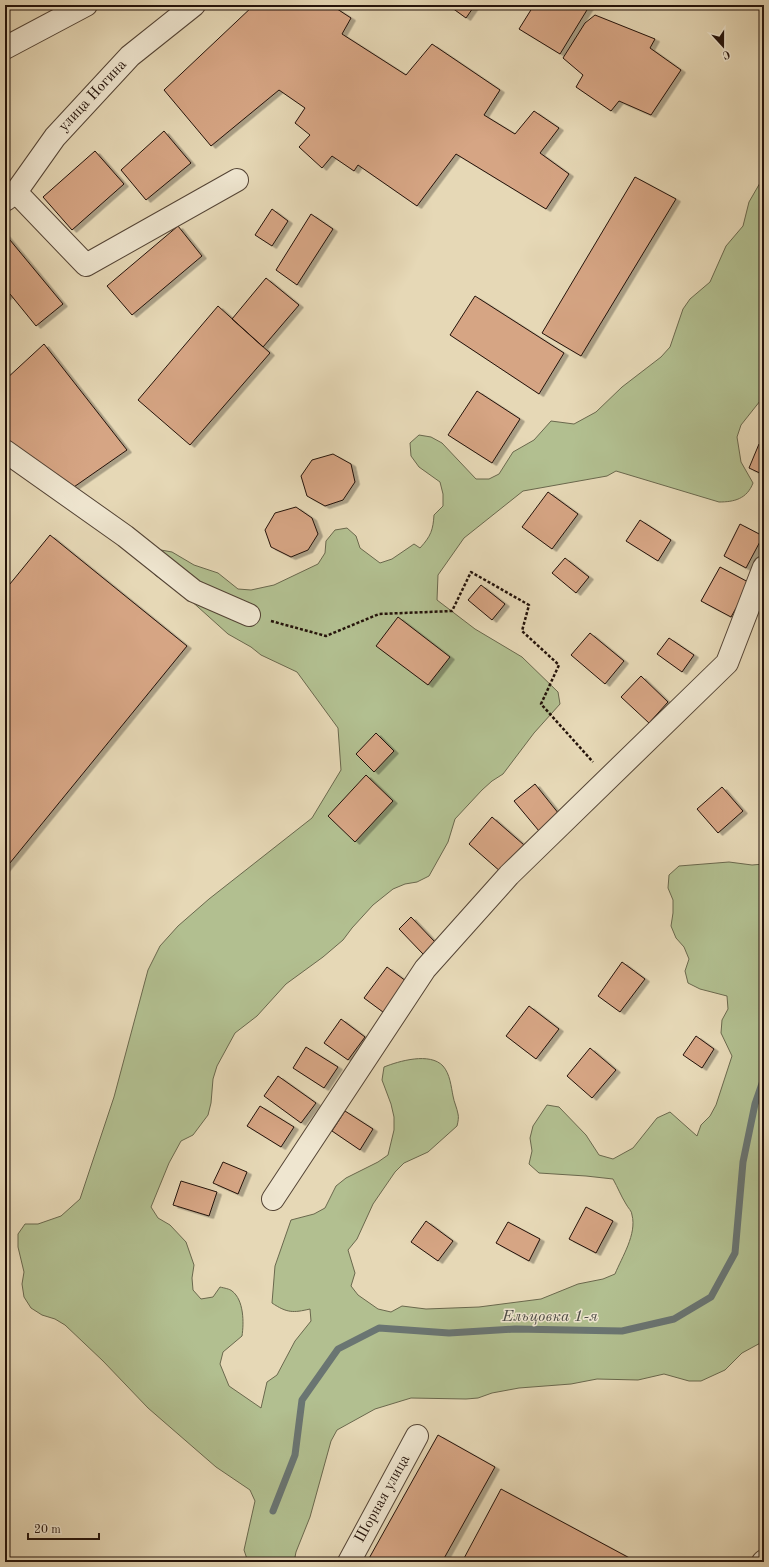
<svg xmlns="http://www.w3.org/2000/svg" width="769" height="1567" viewBox="0 0 769 1567" font-family="'Old Standard TT',serif">
  <style>
    .green { fill: #b2bf90; stroke: #6a684d }
    .lines { fill: none; stroke-linecap: round; stroke-linejoin: round }
    .stream { stroke: #6a7572; stroke-width: 7 }
    .building { fill: #d6a584; stroke: #23120a; filter: url(#shadow) }
    .minor-casing { stroke: #544435; stroke-width: 24 }
    .path { stroke: #23120a; stroke-width: 2.5; stroke-dasharray: 3 2; stroke-linecap: butt }
    .minor { stroke: #efe6d0; stroke-width: 22 }
    .labels { text-anchor: middle; dominant-baseline: central; stroke-width: 3; stroke-linejoin: round; paint-order: stroke }
    .street-label { font-size: 15px; fill: #23120a; stroke: #efe6d0 }
    .water-label { font-size: 16px; font-style: italic; fill: #4d4c47; stroke: #efe6d0 }
  </style>
  <defs>
    <filter id="shadow"><feDropShadow dx="4.5" dy="2.5" stdDeviation="0" flood-color="#0004"/></filter>
  </defs>
  <rect width="100%" height="100%" fill="#e6d8b6"/>
  <filter id="stains"><feTurbulence type="fractalNoise" baseFrequency=".005" numOctaves="4"/><feColorMatrix values="0 0 0 0 .2 0 0 0 0 .09 0 0 0 0 .02 0 0 0 .5 -.17"/></filter>
  <radialGradient id="worn" r=".72"><stop offset=".6" stop-color="#630" stop-opacity="0"/><stop offset="1" stop-color="#630" stop-opacity=".3"/></radialGradient>
  <!-- green -->
  <path class="green" d="M764,176v220l-23,29 -4,12 4,25 12,21c-6,16 -19,19 -34,19l-103,-31 -9,5 -84,15 -59,47 -26,37 -1,25 38,29 47,28 36,35 2,12 -26,29 -31,41 -11,7 -10,9 -27,29 -7,23 -19,34 -12,6 -12,2 -12,5 -20,16 -21,23 -9,12 -20,17 -37,27 -29,32 -22,17 -18,33 -4,13 -2,24 -3,12 -15,20 -12,6 -12,22 -18,44 7,11 12,7 16,17 8,23 -2,13 1,12 8,9 12,-2 7,-10c4,1 10,2 12,4 12,9 12,32 10,45l-19,16 -3,12 9,22 32,22 6,-26 10,-7 18,-34 16,-20 -1,-12c-17,4 -23,4 -38,-6l3,-37 16,-46 23,-6 11,-6 11,-22 10,-8 32,-16 10,-7 6,-25v-13l-3,-13 -9,-24 2,-13c15,-6 46,-15 59,-1 7,8 8,20 10,30 1,6 4,12 5,18 1,3 0,8 -1,12l-29,26 -24,11 -9,9 -22,32 -16,35 -9,11 7,23 -4,13 7,9 20,14 13,3 11,-6 24,3 53,-2 62,-8 37,-15 25,-5 12,-5c7,-17 22,-40 17,-59 0,-4 -4,-7 -6,-11 -5,-8 -8,-16 -13,-25l-27,-3 -47,-3 -10,-9 3,-13 -2,-13 3,-12 14,-21 12,2 27,28 13,20 14,4 20,-11 24,-30 13,-6 27,24 4,-11 9,-9 6,-11 16,-49 -11,-23 1,-13 6,-11 -1,-13 -27,-7 -12,-6 -3,-12 4,-12 -5,-12 -8,-9 -5,-12 2,-13v-13l-5,-12 1,-13 10,-9 50,-4 23,3 12,-1v477l-22,12 -17,17 -24,11h-12l-25,-7 -26,6 -41,-1 -26,5 -52,4 -27,5 -14,5 -12,1 -55,-1 -36,11 -38,21 -6,11 -21,76 -14,35 -2,10h-46l-4,-12 11,-49 -5,-11 -34,-23 -68,-59 -45,-47 -38,-36 -10,-6 -13,-4 -11,-7 -7,-11 -2,-13 2,-12 -6,-25v-13l7,-10h13l23,-8 19,-17 34,-102 34,-127 12,-24 18,-20 31,-27 103,-81 29,-48 -3,-42 -41,-56 -36,-17 -10,-8 -23,-13 -40,-36 -33,-23 -6,-11v-13l12,-1 11,2 22,13 24,8 20,16 13,1 23,-5 44,-21 7,-11 1,-12 9,-11 12,-2 9,8 4,12 20,15 12,-4 22,-15 6,4c11,-12 13,-18 14,-33l9,-9v-12l-3,-12 -21,-15 -8,-11 -1,-13 9,-8 12,2 11,6 34,36h13l10,-5 14,-22 21,-12 17,-19 23,3 22,-12 26,-25 39,-30 9,-10 13,-38 7,-10 20,-17 16,-36 17,-20 6,-24z"/>
  <g class="lines">
    <!-- stream -->
    <path class="stream" d="M273,1511l22,-56 7,-55 36,-51 41,-21 70,5 66,-4 107,2 52,-12 37,-22 24,-44 8,-91 12,-58 9,-26"/>
  </g>
  <!-- building -->
  <path class="building" d="M254,5h77l20,13 -9,16 64,41 26,-31 68,46 -16,25 31,19 19,-23 25,17 -19,25 29,21 -23,35 -90,-55 -39,52 -59,-41 -4,6 -22,-15 -10,12 -23,-21 11,-12 -15,-12 10,-15 -26,-18 -68,56 -47,-56z
    M448,5h27l-9,13z
    M534,5h56l-30,49 -41,-25z
    M595,15l60,24 -5,9 31,22 -30,45 -32,-14 -8,10 -35,-24 7,-12 -20,-17 22,-35z
    M164,131l27,32 -45,37 -25,-30z
    M95,151l29,33 -52,46 -29,-33z
    M635,177l41,22 -95,157 -39,-23z
    M272,209l16,12 -16,25 -17,-11z
    M311,214l22,15 -36,56 -21,-15z
    M178,226l24,30 -70,59 -25,-29z
    M5,234l58,70 -27,22 -26,-32 -5,4z
    M266,278l33,27 -36,42 -31,-28z
    M475,296l89,57 -25,41 -89,-59z
    M218,306l52,47 -80,92 -52,-45z
    M44,344l83,106 -56,39 -66,-43v-66z
    M477,391l43,28 -28,44 -44,-28z
    M759,444l5,3v28l-15,-7z
    M333,454l18,10 4,18 -12,18 -18,6 -18,-10 -6,-20 11,-16z
    M548,492l30,22 -26,35 -30,-22z
    M296,507l16,11 6,16 -10,16 -17,7 -20,-10 -6,-17 10,-17z
    M640,520l31,20 -13,21 -32,-20z
    M740,524l23,12 -17,32 -22,-12z
    M50,535l137,111 -182,223v-279z
    M565,558l24,19 -13,16 -24,-20z
    M720,567l30,16 -19,34 -30,-16z
    M481,585l24,19 -13,16 -24,-20z
    M398,617l52,40 -22,28 -52,-39z
    M590,633l34,28 -19,23 -34,-29z
    M669,638l25,17 -12,17 -25,-18z
    M641,676l27,26 -19,21 -28,-26z
    M376,733l18,18 -20,21 -18,-18z
    M366,775l27,26 -38,41 -27,-26z
    M535,784l24,30 -20,17 -25,-30z
    M722,787l21,24 -25,22 -21,-24z
    M492,817l32,28 -23,27 -32,-28z
    M411,917l24,25 -12,12 -24,-25z
    M622,962l23,17 -25,33 -22,-16z
    M387,967l23,17 -23,31 -23,-17z
    M529,1006l30,23 -23,30 -30,-23z
    M341,1019l24,18 -17,23 -24,-17z
    M696,1036l18,13 -12,19 -19,-13z
    M306,1047l32,20 -14,21 -31,-20z
    M590,1048l26,22 -24,28 -25,-22z
    M278,1076l38,27 -15,20 -37,-27z
    M260,1106l34,21 -13,20 -34,-21z
    M345,1111l28,18 -13,21 -28,-19z
    M223,1162l24,10 -9,22 -25,-11z
    M181,1181l36,11 -8,24 -36,-11z
    M586,1207l27,14 -17,32 -27,-14z
    M426,1221l27,20 -15,20 -27,-19z
    M508,1222l32,17 -11,22 -33,-18z
    M438,1435l57,32 -53,95h-75z
    M501,1489l136,73h-175z"/>
  <g class="lines">
    <defs>
      <path id="minor" d="M5,48l81,-43
        M16,192l70,73 151,-85
        M5,200l11,-8 39,-55 75,-81 64,-51
        M5,451l120,85 69,55 55,24
        M273,1199l152,-230 84,-94 218,-212 37,-96
        M349,1562l68,-126
        M763,1562l1,-1"/>
    </defs>
    <!-- minor casing -->
    <use href="#minor" class="minor-casing"/>
    <!-- path -->
    <path class="path" d="M271,621l55,15 53,-22 73,-3 19,-39 58,33 -7,26 37,34 -18,39 52,58"/>
    <!-- minor -->
    <use href="#minor" class="minor"/>
  </g>
  <g class="labels">
    <!-- street labels -->
    <g class="street-label">
      <text transform="translate(93 96) rotate(-47)">улица Ногина</text>
      <text transform="translate(383 1499) rotate(-61)">Шорная улица</text>
    </g>
    <!-- water labels -->
    <g class="water-label">
      <text x="550" y="1317">Ельцовка 1-я</text>
    </g>
  </g>
  <!-- margin -->
  <rect width="769" height="1567" fill="none" stroke="#e6d8b6" stroke-width="20"/>
  <rect x="6" y="6" width="757" height="1555" fill="none" stroke="#23120a" stroke-width="2"/>
  <rect x="10" y="10" width="749" height="1547" fill="none" stroke="#23120a"/>
  <!-- north arrow -->
  <g transform="translate(723 46) rotate(159)" stroke="#efe6d0" stroke-width="3" paint-order="stroke">
  <path d="M0-3L7 15L0 10L-7 15Z" fill="#23120a"/>
  <text y="-6" font-size="11" font-weight="bold" text-anchor="middle" fill="#23120a">С</text>
  </g>
  <!-- scale -->
  <path d="M28 1533v6h71v-6" fill="none" stroke="#23120a" stroke-width="2"/>
  <text x="34" y="1533" font-size="12" fill="#23120a" stroke="#efe6d0" stroke-width="3" paint-order="stroke">20 m</text>
  <rect width="100%" height="100%" filter="url(#stains)"/>
  <rect width="100%" height="100%" fill="url(#worn)"/>
</svg>
